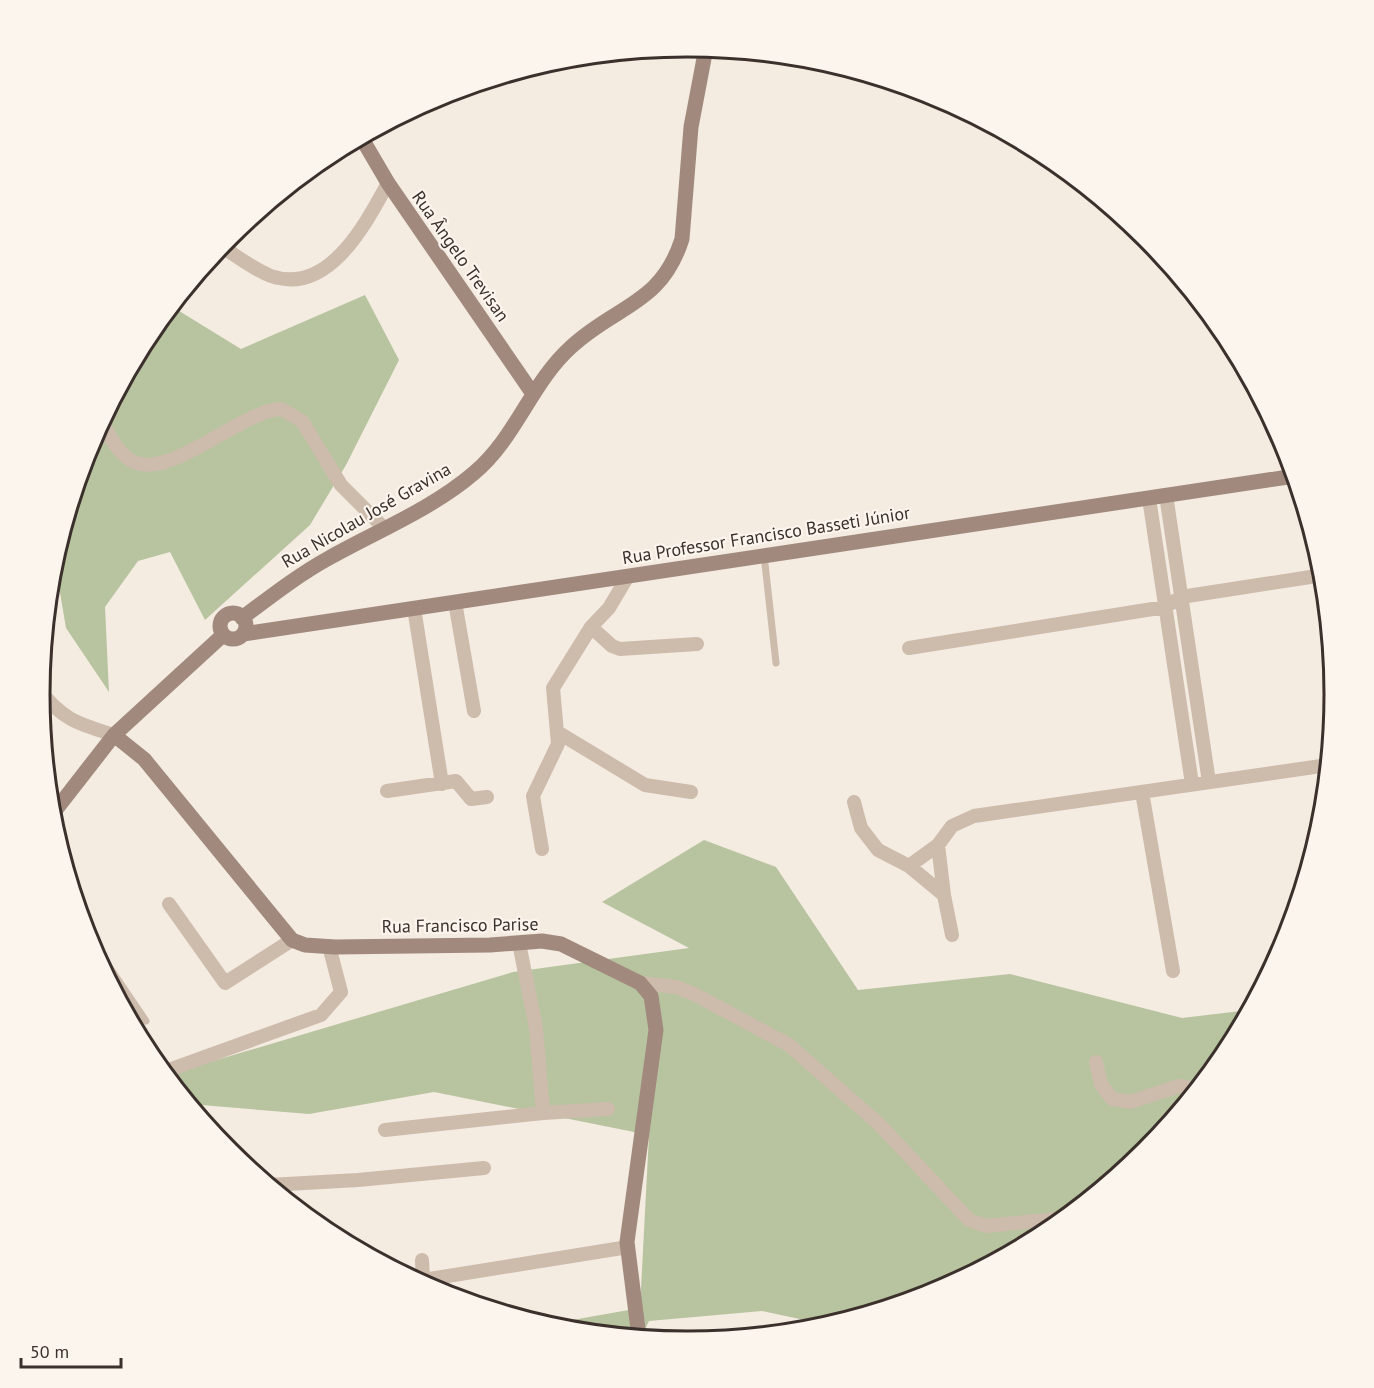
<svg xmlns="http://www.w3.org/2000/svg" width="1374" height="1388" viewBox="0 0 1374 1388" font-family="'PT Sans',sans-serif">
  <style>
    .green { fill: #b8c4a0 }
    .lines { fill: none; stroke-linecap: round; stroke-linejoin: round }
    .lane { stroke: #cdbbac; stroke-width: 7 }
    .street { stroke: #cdbbac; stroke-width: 14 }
    .secondary { stroke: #a18a7d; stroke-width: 15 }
    .labels { text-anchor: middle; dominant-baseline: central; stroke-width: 4.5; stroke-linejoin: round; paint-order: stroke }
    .street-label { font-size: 18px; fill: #3b302b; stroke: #fbf5ee }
    .rim { fill: none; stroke: #3b302b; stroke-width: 3 }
  </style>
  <rect width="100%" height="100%" fill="#f4ebe1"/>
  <!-- green -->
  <path class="green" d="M365,295l34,65 -53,105 -36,60 -105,95 -35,-68 -32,9 -33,46 4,85 -43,-64 -11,-65 -2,1 35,-118 60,-112 23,-28 70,43z
    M704,840l72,27 82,123 152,-16 172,44 67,-8 -23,44 -81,98 -98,81 -112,60 -107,32 -66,-14 -113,10 -8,16 -81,-8 -16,-4 96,-17 9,-173 -215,-43 -125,22 -120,-10 -23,-29 347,-103 176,-24 -87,-46z"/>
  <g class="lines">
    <!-- lane -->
    <path class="lane" d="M764,555l12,108
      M49,798l10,8
      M85,931l61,90"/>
    <!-- street -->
    <path class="street" d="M227,250c14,9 28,20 44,26 58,20 95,-53 117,-93
      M102,421c7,14 15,32 30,40 36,21 108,-50 149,-52l21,12 39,64 43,43
      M1166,495l43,287
      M1149,498l43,286
      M455,602l19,109
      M414,608l28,176
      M591,627l21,19 8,3 77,-5
      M909,648l256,-41 16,-10 142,-22
      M39,689c23,31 40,35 75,46
      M559,733l86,52 46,7
      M387,791l69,-10 15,18 16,-2
      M1142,792l31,179
      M854,802l7,26 17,22 31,16 35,29 8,40
      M938,845l6,50
      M542,849l-9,-53 25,-52 -5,-56 38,-61 18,-19 19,-32
      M909,866l29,-21 14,-19 22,-10 354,-51
      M169,904l56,79 67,-43
      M519,943l17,85 7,85
      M640,983l36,4 18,7 95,51 91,80 89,95 17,6 79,-8
      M1096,1062l5,22 11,15 18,3 49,-16 18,3
      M163,1072l158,-57 20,-23 -12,-46
      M385,1130l158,-17 65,-4
      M269,1185l89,-5 126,-12
      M422,1260l1,20 205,-33"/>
    <!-- secondary -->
    <path class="secondary" d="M361,137l27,46 145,211
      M220 626a13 13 0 1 1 26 0a13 13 0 1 1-26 0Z
      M242,618c28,-21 56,-43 87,-60 48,-27 103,-49 145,-85 42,-35 57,-90 97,-126 45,-42 90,-42 111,-108l9,-112 15,-79
      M243,634l1052,-158
      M114,735l30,24 148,181 13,5 30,2 155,-2 52,-4 19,3 79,39 11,13 5,34 -29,212 12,95
      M51,816l63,-81 109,-100"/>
  </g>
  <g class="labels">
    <!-- street labels -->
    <g class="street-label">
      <text transform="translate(461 256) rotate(55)">Rua Ângelo Trevisan</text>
      <text transform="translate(366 515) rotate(-30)">Rua Nicolau José Gravina</text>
      <text transform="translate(766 535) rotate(-9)">Rua Professor Francisco Basseti Júnior</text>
      <text transform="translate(460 925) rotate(-1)">Rua Francisco Parise</text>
    </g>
  </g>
  <!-- crop -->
  <path d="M0 0H1374V1388H0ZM50 694a637 637 0 1 1 1274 0a637 637 0 1 1-1274 0Z" fill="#fbf5ee" fill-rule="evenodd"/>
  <path class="rim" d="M50 694a637 637 0 1 1 1274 0a637 637 0 1 1-1274 0Z"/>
  <!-- scale -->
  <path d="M21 1358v9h100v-9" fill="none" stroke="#3b302b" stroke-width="3"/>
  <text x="30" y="1358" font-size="18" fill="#3b302b" stroke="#fbf5ee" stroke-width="4.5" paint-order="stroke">50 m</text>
</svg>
